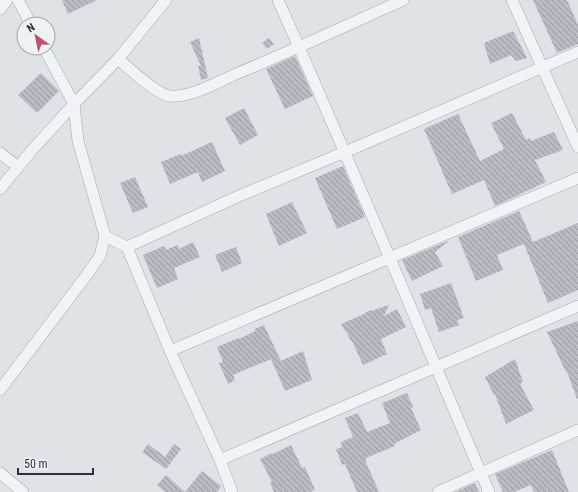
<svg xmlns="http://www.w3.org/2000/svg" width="578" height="492" viewBox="0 0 578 492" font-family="'Roboto Condensed',sans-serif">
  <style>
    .building { fill: url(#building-back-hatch) }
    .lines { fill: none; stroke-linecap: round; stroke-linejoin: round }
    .street-casing { stroke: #a5abb0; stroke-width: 12 }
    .street { stroke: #f1f3f6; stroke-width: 11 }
  </style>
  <defs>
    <pattern id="building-back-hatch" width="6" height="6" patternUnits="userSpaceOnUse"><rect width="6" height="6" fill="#b7bdc3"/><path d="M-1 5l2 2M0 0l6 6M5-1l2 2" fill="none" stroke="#959aa0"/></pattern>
  </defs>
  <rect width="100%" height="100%" fill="#dfe3e7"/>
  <!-- building -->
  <path class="building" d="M62,0h35l-29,14z
    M533,0h34l11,25v19l-21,9z
    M513,31l14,27 -11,3 -5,-6 -21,9 -6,-21z
    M199,38l9,40 -7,2 -3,-14h3l-11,-24z
    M269,38l5,6 -7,5 -5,-6z
    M295,56l18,40 -28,13 -19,-40z
    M41,73l18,18 -22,22 -19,-18z
    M244,108l14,27 -18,10 -15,-27z
    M512,113l14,27 4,-2 1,3 23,-9 9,18 -28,10 11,22 -51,24 -11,-26 -32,14 -28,-65 34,-15 22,47 24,-12 -13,-26z
    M212,142l13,29 -23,11 -4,-10 -28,12 -9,-22 20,-8v2z
    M343,166l22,51 -28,12 -22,-51z
    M135,177l13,30 -15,6 -13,-30z
    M292,202l15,31 -28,13 -13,-32z
    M519,211l14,31 45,-19v67l-30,13 -24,-59 -27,11 6,15 -27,11 -18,-44z
    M450,240l-15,12 8,14 -31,15 -10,-21z
    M193,242l7,15 -26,11 4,11 -21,9 -14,-33 21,-9 2,4 12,-5 1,4z
    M236,247l6,16 -20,9 -7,-17z
    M451,283l13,35 -7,2 2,5 -20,7 -8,-24 -6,2 -5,-16z
    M389,305l-5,11 13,-7 9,18 -25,12 6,15 -24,11 -11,-24h-1l-5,-10 -2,-1 -3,-6 23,-10 6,-4 1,1z
    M578,321v78h-1l-10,-27h-1l-19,-40z
    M264,325l17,36 22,-10 9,29 -27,11 -14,-32 -38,16 2,5 -7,4 -9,-21 4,-1 -6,-15 22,-9v1l16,-8v-2z
    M515,359l8,23 -3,2 14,26 -28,14 -11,-30 -1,1 -9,-18z
    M407,393l6,14 -2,1 10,22 -27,14 1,2 -29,12v2h-1l14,32h-22l-12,-28 -3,1 -6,-16 6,-2 -1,-5 12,-5 -8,-19 13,-5 9,19 23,-9 -8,-20z
    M148,444l17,13 9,-13 7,5 -15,20 -24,-17z
    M291,445l11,23 3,-1 10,23 -5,2h-36l-4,-10h2l-12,-23 12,-6 1,1z
    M552,450l17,42h-35l-3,-7 -17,7h-11l-8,-18z
    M202,471l19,15 -4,6h-52l-8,-7 9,-10 19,17z
    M475,483l4,9h-24z"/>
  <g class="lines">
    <defs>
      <path id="street" d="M18,0l13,24
        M278,0c73,163 141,328 211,492
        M512,0l66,147
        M0,9l7,-9
        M44,48l30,56 4,37 27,95 22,11 43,104 50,109 12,32
        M118,59c11,9 39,36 52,37 21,2 47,-14 66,-22 56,-23 112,-49 167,-74
        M0,153l18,14
        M0,189l33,-40 41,-45 44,-45 48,-59
        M127,247l112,-51 106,-44 233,-100
        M170,351l408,-173
        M0,390l86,-114 14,-20 5,-20
        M220,460l358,-154
        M0,473l23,19
        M438,492l140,-62"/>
    </defs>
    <!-- street casing -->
    <use href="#street" class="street-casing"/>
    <!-- street -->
    <use href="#street" class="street"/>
  </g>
  <!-- north arrow -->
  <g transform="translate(36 36) rotate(327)"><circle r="19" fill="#eef2f5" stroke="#a0a6ab"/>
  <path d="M0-3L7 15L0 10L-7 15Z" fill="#c14f6f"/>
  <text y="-6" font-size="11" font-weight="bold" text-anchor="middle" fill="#2a333c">N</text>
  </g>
  <!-- scale -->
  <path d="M18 468v6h75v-6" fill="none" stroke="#2a333c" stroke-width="2"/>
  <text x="24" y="468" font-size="12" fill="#2a333c" stroke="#eef2f5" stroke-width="3" paint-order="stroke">50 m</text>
</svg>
